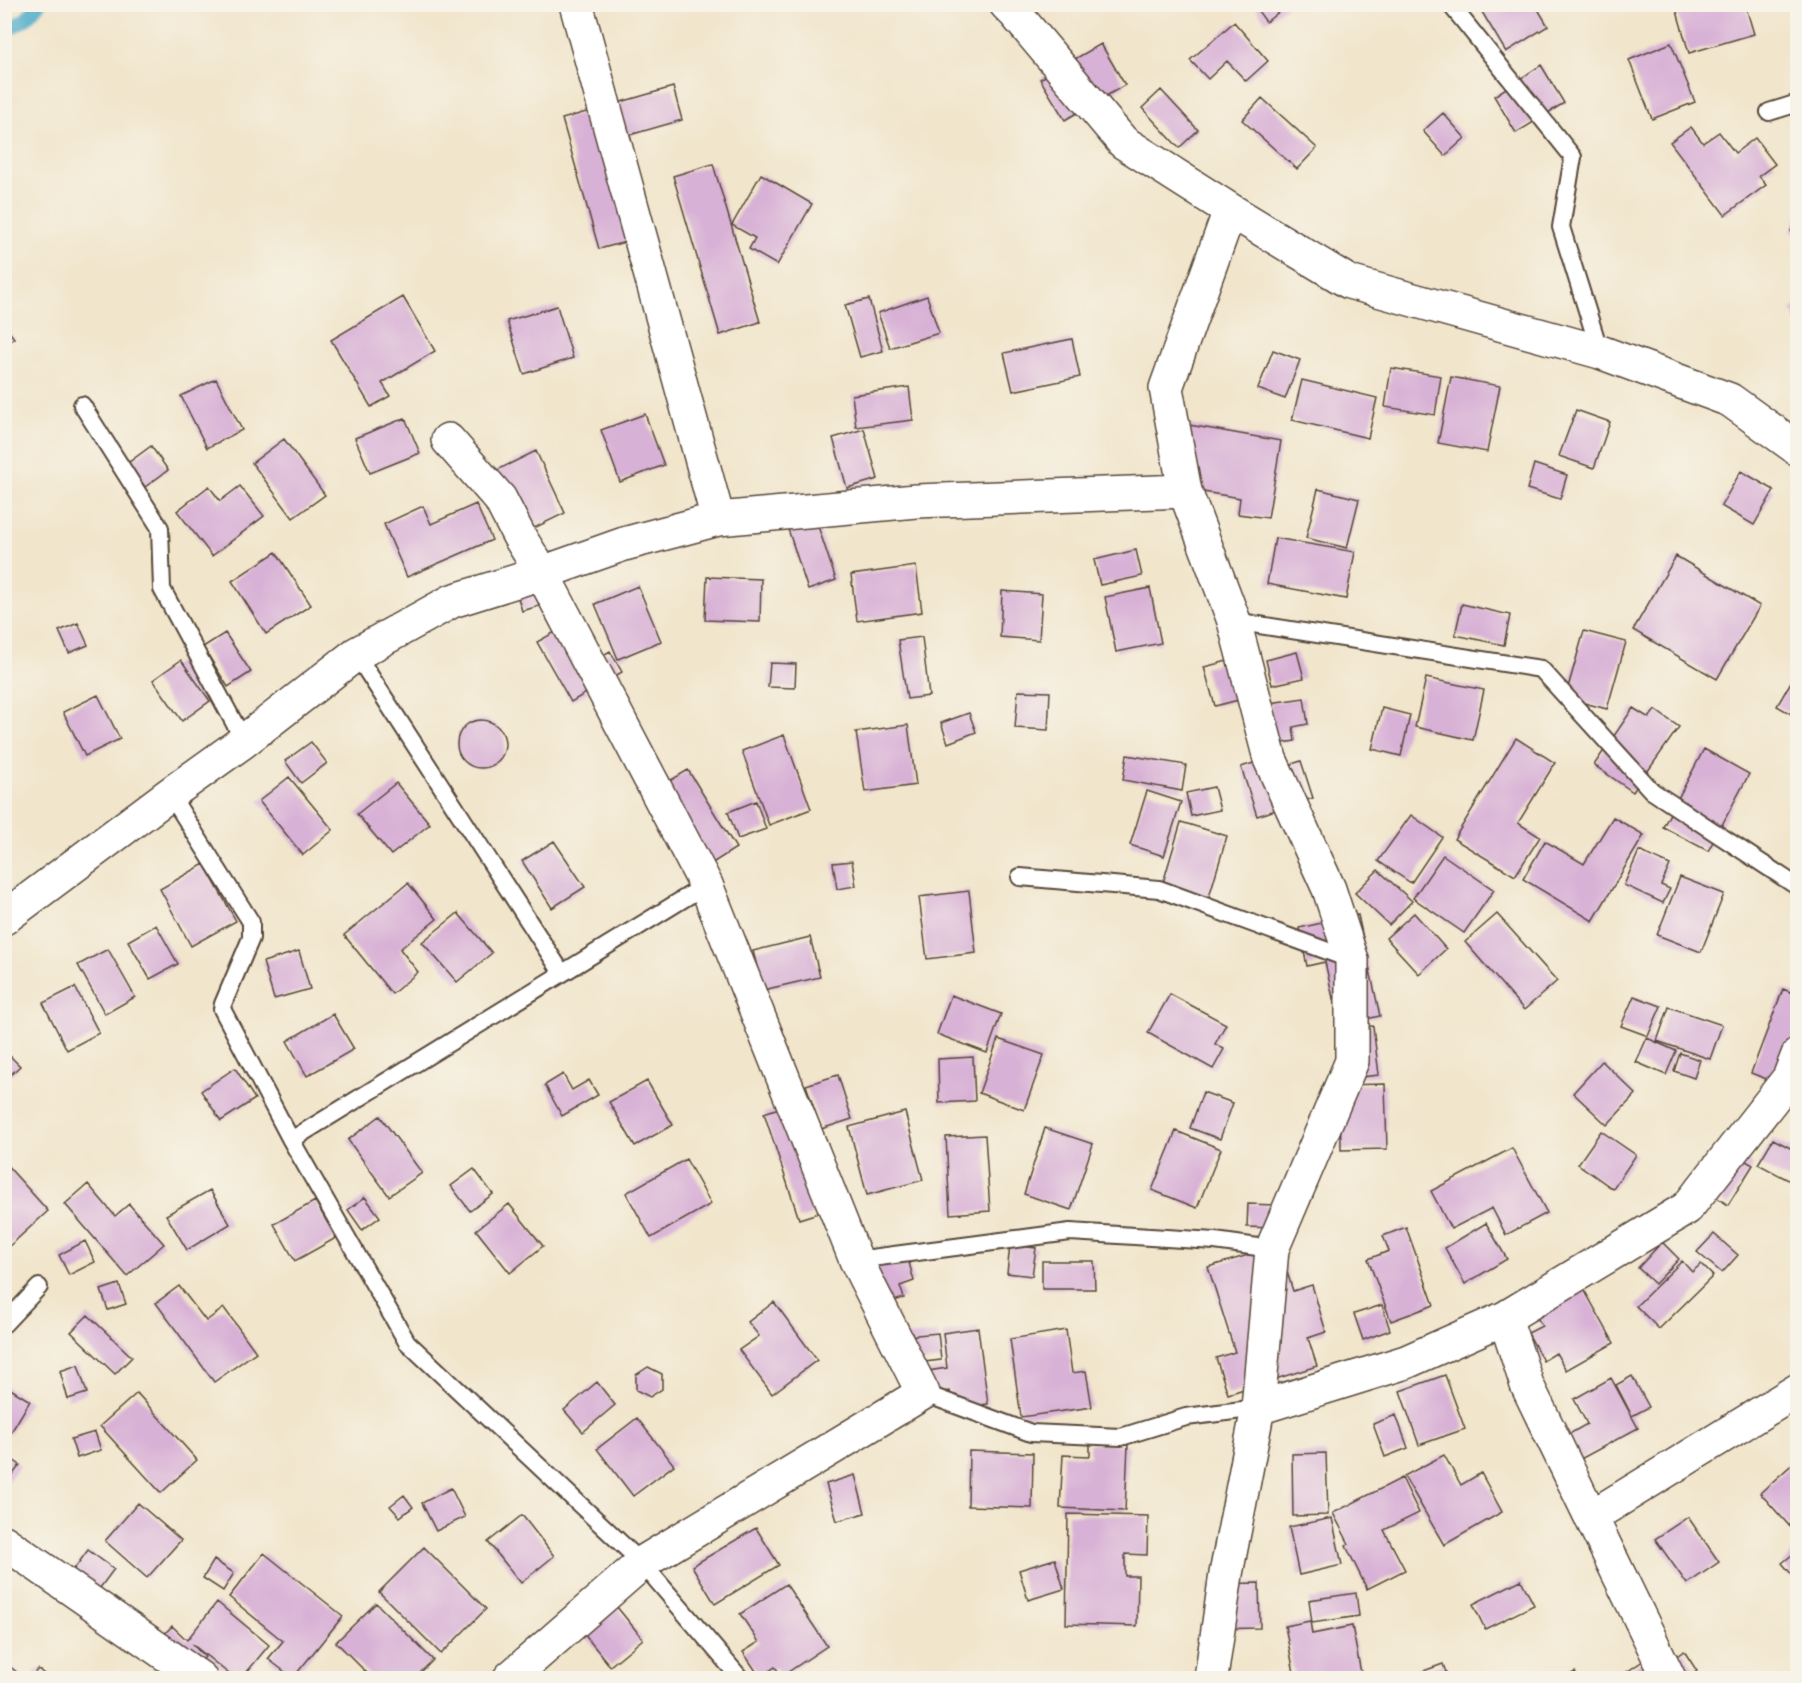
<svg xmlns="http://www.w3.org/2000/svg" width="1802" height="1683" viewBox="0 0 1802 1683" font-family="Mynerve,sans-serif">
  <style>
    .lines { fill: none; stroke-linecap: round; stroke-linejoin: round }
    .stream { stroke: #48aac8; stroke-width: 14 }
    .building { fill: #d8b1d6 }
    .lane-casing { stroke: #564638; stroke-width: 20 }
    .street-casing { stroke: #564638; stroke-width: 36 }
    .lane { stroke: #fff; stroke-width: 16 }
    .street { stroke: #fff; stroke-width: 33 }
  </style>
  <rect width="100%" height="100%" fill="#f7f3e8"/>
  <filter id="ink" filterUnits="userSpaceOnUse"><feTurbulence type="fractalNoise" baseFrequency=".0167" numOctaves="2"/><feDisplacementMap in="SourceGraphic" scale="12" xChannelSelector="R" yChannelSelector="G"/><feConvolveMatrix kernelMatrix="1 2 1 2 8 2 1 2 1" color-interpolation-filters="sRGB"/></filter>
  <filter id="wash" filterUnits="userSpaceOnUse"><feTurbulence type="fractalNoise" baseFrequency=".008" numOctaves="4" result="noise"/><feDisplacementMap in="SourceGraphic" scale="24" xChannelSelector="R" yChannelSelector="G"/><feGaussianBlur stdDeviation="1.35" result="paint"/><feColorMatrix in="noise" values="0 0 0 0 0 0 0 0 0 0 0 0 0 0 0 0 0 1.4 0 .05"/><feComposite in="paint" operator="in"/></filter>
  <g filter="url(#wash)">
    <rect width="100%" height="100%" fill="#f1e5cb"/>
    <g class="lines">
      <!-- stream -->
      <path class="stream" d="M4,32l22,-13 13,-15"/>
    </g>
    <g id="blocks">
      <!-- building -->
      <path class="building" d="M439,4h19l-5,9z
        M1253,4h36l-23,18z
        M1495,4h40l13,22 -42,26 -24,-40z
        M1688,4h57l9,30 -65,19 -13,-45z
        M1234,22l34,39 -22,20 -19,-20 -19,18 -18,-19z
        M1671,43l24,59 -43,17 -23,-59z
        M1101,44l24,41 -60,35 -25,-41z
        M1541,65l23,38 -48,30 -22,-37z
        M673,87l9,33 -70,20 28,98 -41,11 -37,-130z
        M1161,90l37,40 -19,18 -37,-40z
        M1262,98l55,50 -20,21 -55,-49z
        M1443,113l22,25 -20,18 -22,-25z
        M1691,127l12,16 16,-11 16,21 20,-15 20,26 -16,12 7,9 -41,30 -55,-73z
        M713,164l47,158 -40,13 -47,-159z
        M761,174l51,30 -35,61 -28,-16 6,-11 -23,-13z
        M1798,216v18l-7,-3z
        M927,296l12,37 -49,15 -12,-35z
        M403,297l32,54 -53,32 8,13 -19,11 -40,-67z
        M869,299l14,52 -23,6 -15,-52z
        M1798,305v12l-7,-6z
        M557,306l16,52 -49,16 -17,-53z
        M4,325l10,13 -10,7z
        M1072,339l8,38 -67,14 -9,-38z
        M1273,350l27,10 -15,39 -27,-10z
        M1391,368l50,8 -6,39 -50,-8z
        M1451,377l49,9 -13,66 -49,-9z
        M216,379l26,51 -35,18 -26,-52z
        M1302,380l75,18 -9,40 -76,-18z
        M909,387l4,33 -57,7 -4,-32z
        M1576,410l34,12 -16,46 -35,-12z
        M645,414l19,51 -44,17 -19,-52z
        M405,418l15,35 -50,20 -15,-35z
        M1189,425l92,16 -13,77 -30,-4 2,-16 -62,-10z
        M864,429l14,50 -31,9 -14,-50z
        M284,439l41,56 -32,23 -41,-55z
        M151,446l17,24 -23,17 -17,-24z
        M536,451l29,62 -39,19 -29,-62z
        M1534,464l33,11 -7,24 -33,-10z
        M1741,471l33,19 -20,35 -33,-19z
        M209,486l11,15 20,-15 24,30 -52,40 -35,-45z
        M1318,489l41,10 -12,49 -41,-10z
        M476,504l16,36 -85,37 -23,-53 39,-18 8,18z
        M815,517l21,63 -28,10 -21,-64z
        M1275,538l80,14 -9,47 -79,-15z
        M1136,550l6,26 -42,9 -6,-25z
        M276,552l35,53 -45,29 -34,-53z
        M1676,556l84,50 -43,73 -84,-49z
        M916,566l6,46 -65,9 -6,-46z
        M707,577l54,2 -1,43 -55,-2z
        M543,583l6,20 -27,8 -6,-20z
        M638,586l23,55 -43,18 -23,-55z
        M1150,588l11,55 -45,9 -11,-55z
        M1002,591l40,3 -3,46 -39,-3z
        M1462,604l48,11 -6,30 -49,-10z
        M573,622l22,38 15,-9 12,21 -51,30 -34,-60z
        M78,623l10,22 -19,8 -10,-22z
        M1584,631l42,11 -19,67 -42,-11z
        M225,633l26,39 -23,15 -25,-40z
        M922,637l7,59 -22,3 -9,-59z
        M1297,652l7,26 -32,7 -6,-25z
        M1251,655l11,39 -47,12 -11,-39z
        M181,660l29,41 -28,20 -29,-41z
        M770,663l26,1 -1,24 -27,-1z
        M1795,675l3,1v42l-21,-12z
        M1426,678l58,12 -11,50 -58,-13z
        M1018,691l32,1 -2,38 -33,-2z
        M98,695l22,44 -35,17 -22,-44z
        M1304,698l4,26 -15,3 2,14 -19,3 -6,-41z
        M1382,708l28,7 -9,41 -29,-7z
        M1633,708l16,10 6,-8 24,17 -46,65 -39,-27z
        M969,713l7,19 -28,11 -7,-20z
        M457 744a24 24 0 1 1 48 0a24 24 0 1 1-48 0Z
        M908,725l8,60 -51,7 -9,-60z
        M784,735l27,74 -42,16 -27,-74z
        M1516,738l39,25 -37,60 22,14 -25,39 -61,-37z
        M311,742l16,21 -26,20 -16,-22z
        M1704,749l45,25 -41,77 -45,-24z
        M1127,755l59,10 -4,26 -59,-11z
        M1263,760l4,12 34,-11 12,37 -56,18 -16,-49z
        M688,770l48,78 -36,23 -49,-79z
        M289,777l44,53 -30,25 -44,-54z
        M396,783l34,41 -39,31 -34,-41z
        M1214,787l6,23 -29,6 -5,-23z
        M1147,791l34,11 -17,54 -34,-11z
        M756,801l10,28 -28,10 -10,-27z
        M1411,815l31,22 -31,46 -33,-22z
        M1613,817l31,18 -51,86 -70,-42 22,-38 39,23z
        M1181,822l46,14 -21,71 -46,-14z
        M554,841l31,46 -33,21 -30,-47z
        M1639,851l31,14 -9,20 9,4 -7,14 -39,-18z
        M1443,855l51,35 -30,43 -51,-35z
        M852,861l4,25 -19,3 -4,-26z
        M204,864l32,57 -45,25 -31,-57z
        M1378,870l34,31 -23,24 -34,-32z
        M1680,877l44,17 -23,58 -44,-17z
        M408,883l29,36 -37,30 18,23 -26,22 -48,-59z
        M969,891l7,62 -49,6 -8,-62z
        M458,913l34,40 -35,29 -35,-40z
        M1414,913l32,36 -27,25 -33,-36z
        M1497,914l60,67 -33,29 -59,-68z
        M1358,915l22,101 -41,9 -14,-63 -18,4 -8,-38z
        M156,925l22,39 -28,15 -22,-38z
        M810,937l10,40 -57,13 -10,-39z
        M108,949l27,48 -30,17 -27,-49z
        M299,951l11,38 -36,10 -11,-37z
        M75,987l24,46 -32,17 -24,-47z
        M1783,989l15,6v96l-47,-18z
        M1170,994l56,30 -11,20 9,5 -11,20 -65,-36z
        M951,995l50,19 -14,39 -50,-19z
        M1634,996l27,10 -13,30 -27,-10z
        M1669,1007l53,18 -12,34 -53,-18z
        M333,1014l21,35 -47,27 -20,-35z
        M1373,1026l6,49 -37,4 -6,-50z
        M1647,1038l29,13 -10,24 -30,-13z
        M998,1039l46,16 -20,55 -45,-17z
        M4,1050l16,16 -16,15z
        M1680,1053l20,7 -6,18 -20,-7z
        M973,1057l2,44 -36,2 -1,-44z
        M1602,1061l34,33 -29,31 -34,-32z
        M235,1068l20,31 -34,22 -20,-30z
        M563,1074l9,16 17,-10 9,15 -36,21 -17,-31z
        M838,1075l14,44 -31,10 -15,-44z
        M647,1081l26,44 -38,21 -26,-44z
        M1385,1084l2,65 -46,1 -1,-65z
        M1203,1092l30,11 -13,36 -30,-11z
        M802,1100l35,107 -38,12 -35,-106z
        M905,1112l18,68 -56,15 -18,-68z
        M380,1116l42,57 -33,23 -41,-56z
        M1045,1128l48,16 -22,66 -47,-16z
        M1176,1131l45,18 -24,59 -45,-18z
        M1601,1131l35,24 -23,34 -35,-25z
        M985,1135l5,76 -40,3 -4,-77z
        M1773,1139l25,13v33l-40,-21z
        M1512,1148l35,65 -41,22 -14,-27 -41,21 -20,-38z
        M1727,1150l26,15 -25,40 -25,-16z
        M686,1159l25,45 -60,34 -25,-45z
        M4,1162l44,49 -44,40z
        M474,1169l19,25 -23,17 -19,-25z
        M88,1184l27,32 14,-12 35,40 -37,32 -62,-72z
        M210,1190l20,34 -43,26 -21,-35z
        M365,1197l15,20 -18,13 -14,-20z
        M315,1201l21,37 -41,23 -21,-37z
        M509,1204l34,42 -33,27 -34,-43z
        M1248,1204l27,1 -1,23 -27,-1z
        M1486,1223l21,36 -42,25 -20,-36z
        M1406,1227l28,78 -43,16 -23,-62 21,-8 -6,-15z
        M1714,1234l24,21 -16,18 -25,-21z
        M85,1241l10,21 -26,13 -10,-20z
        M1662,1242l17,17 -24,25 -17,-16z
        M1010,1245l26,3 -4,28 -25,-3z
        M1279,1246l14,45 19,-6 14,47 -18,6 9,28 -89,28 -12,-36 19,-6 -27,-85z
        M907,1255l7,26 -14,5 4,12 -35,10 -11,-38z
        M1042,1261h52l1,28h-53z
        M1682,1261l10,11 9,-8 12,12 -54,53 -23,-23z
        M1577,1277l37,66 -48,27 -10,-17 -13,8 -15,-28 14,-7 -13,-22z
        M119,1284l7,20 -18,6 -7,-20z
        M179,1286l27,35 18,-13 32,44 -42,30 -58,-79z
        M774,1302l43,58 -45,34 -33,-44 20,-14 -11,-14z
        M1382,1305l8,25 -27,10 -9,-26z
        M88,1315l44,42 -17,17 -44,-42z
        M978,1328l10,76 -35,4 -3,-17 -19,2 -3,-22 19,-3 -4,-35z
        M1066,1330l6,43 14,-2 6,36 -71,10 -11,-78z
        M938,1333l3,27 -42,5 -3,-28z
        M78,1365l9,28 -19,6 -8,-28z
        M648,1367l14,7v15l-12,8 -14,-7v-15z
        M1445,1375l20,54 -46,16 -19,-54z
        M1632,1376l17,31 -17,9 -16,-31z
        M1611,1378l27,50 -61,33 -13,-24 23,-13 -13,-25z
        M597,1382l18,23 -32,27 -19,-22z
        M4,1385l26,16 -20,33 -6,-3z
        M137,1393l60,67 -36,33 -61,-67z
        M1396,1415l12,33 -23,9 -12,-33z
        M637,1418l37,47 -41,31 -36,-47z
        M95,1432l6,18 -24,8 -6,-19z
        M1090,1443l38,2 -3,66 -65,-3 3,-53 27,1z
        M969,1451l64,2 -1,55 -64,-2z
        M1326,1453l2,62 -35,1 -1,-62z
        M4,1454l16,11 -16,21z
        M1444,1455l17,30 20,-12 21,39 -58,33 -40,-69z
        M1798,1459v68l-5,3 -33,-37z
        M855,1475l10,38 -28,8 -11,-37z
        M1402,1478l17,35 -35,17 21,40 -38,19 -21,-43 3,-2 -16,-31z
        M451,1488l14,29 -29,14 -14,-28z
        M404,1495l9,12 -13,10 -10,-11z
        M138,1503l43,37 -34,38 -42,-37z
        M1068,1514l80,2 -1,39 -22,-1v22h13l-1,50 -71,-2z
        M522,1515l32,41 -33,27 -33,-41z
        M1688,1517l31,45 -32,22 -32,-45z
        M1332,1518l10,47 -43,10 -10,-48z
        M756,1528l23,37 -64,39 -23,-38z
        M424,1547l62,62 -45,45 -62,-62z
        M88,1550l26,19 -17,23 -26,-19z
        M1798,1550v32l-16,-19z
        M264,1553l79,63 -50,62 -25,-19 15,-18 -54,-44z
        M1055,1559l9,30 -36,11 -9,-30z
        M214,1560l20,13 -11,18 -20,-13z
        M1521,1580l13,25 -49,24 -12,-25z
        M1259,1583l1,45 -51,1 -1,-45z
        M786,1584l41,62 -45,30 -7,-9 -15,10 -17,-25 16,-10 -19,-28z
        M599,1585l44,54 -33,27 -44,-54z
        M1356,1593l3,23 -47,7 -3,-23z
        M217,1602l52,43 -27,33h-8l-42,-34 13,13 -21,21 -33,-30 21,-22 15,14z
        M376,1603l57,57 -18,18h-43l-36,-36z
        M1310,1621l2,13 40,-8 9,47 -28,5h-38l-10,-52z
        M1684,1651l13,20 -10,7h-69l35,-24 9,12z
        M4,1662l14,11 -5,5h-9z
        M1443,1664l5,14h-44z
        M38,1669l11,9h-19z
        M1575,1672l4,6h-15z"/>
    </g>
  </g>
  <g filter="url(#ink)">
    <use href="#blocks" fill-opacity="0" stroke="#564638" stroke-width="1.5"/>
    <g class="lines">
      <defs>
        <path id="lane" d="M1450,4l123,153 -12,70 39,125
          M1769,112l29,-9
          M82,405l78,123 2,61 82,152
          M1234,621l307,48 111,122 146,96
          M356,654l206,319
          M170,794l81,128v16l-28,66 -1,5 69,131 116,202 235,221 98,115
          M1020,877l139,12 193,71
          M291,1140l415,-255
          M856,1260l214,-28 145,9 57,8
          M4,1324l35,-37
          M923,1393l108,40 90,4 65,-20 72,-9"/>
        <path id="street" d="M576,4l142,515
          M1006,4l8,8 109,130 107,68 119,72 251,70 130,48 68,49
          M448,440l52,59 19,37 23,37 164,312 150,375 67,133 -281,170 -132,115
          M4,918l166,-124 74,-53 112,-87 96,-53 90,-28 82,-29 94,-25 198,-18 269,-10
          M1505,1318l22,67 142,293
          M1258,1408l148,-46 99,-44 182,-110 102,-130 9,-23
          M1591,1517l207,-127
          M4,1542l196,136
          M1211,1678l15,-104 32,-166 14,-159 80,-188v-101l-23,-71 -59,-130 -36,-138 -49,-130 -19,-103 64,-178"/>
      </defs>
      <!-- lane casing -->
      <use href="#lane" class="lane-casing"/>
      <!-- street casing -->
      <use href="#street" class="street-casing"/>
      <!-- lane -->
      <use href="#lane" class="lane"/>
      <!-- street -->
      <use href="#street" class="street"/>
    </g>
  </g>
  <!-- margin -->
  <rect width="1802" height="1683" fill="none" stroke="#f7f3e8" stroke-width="24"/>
</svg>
